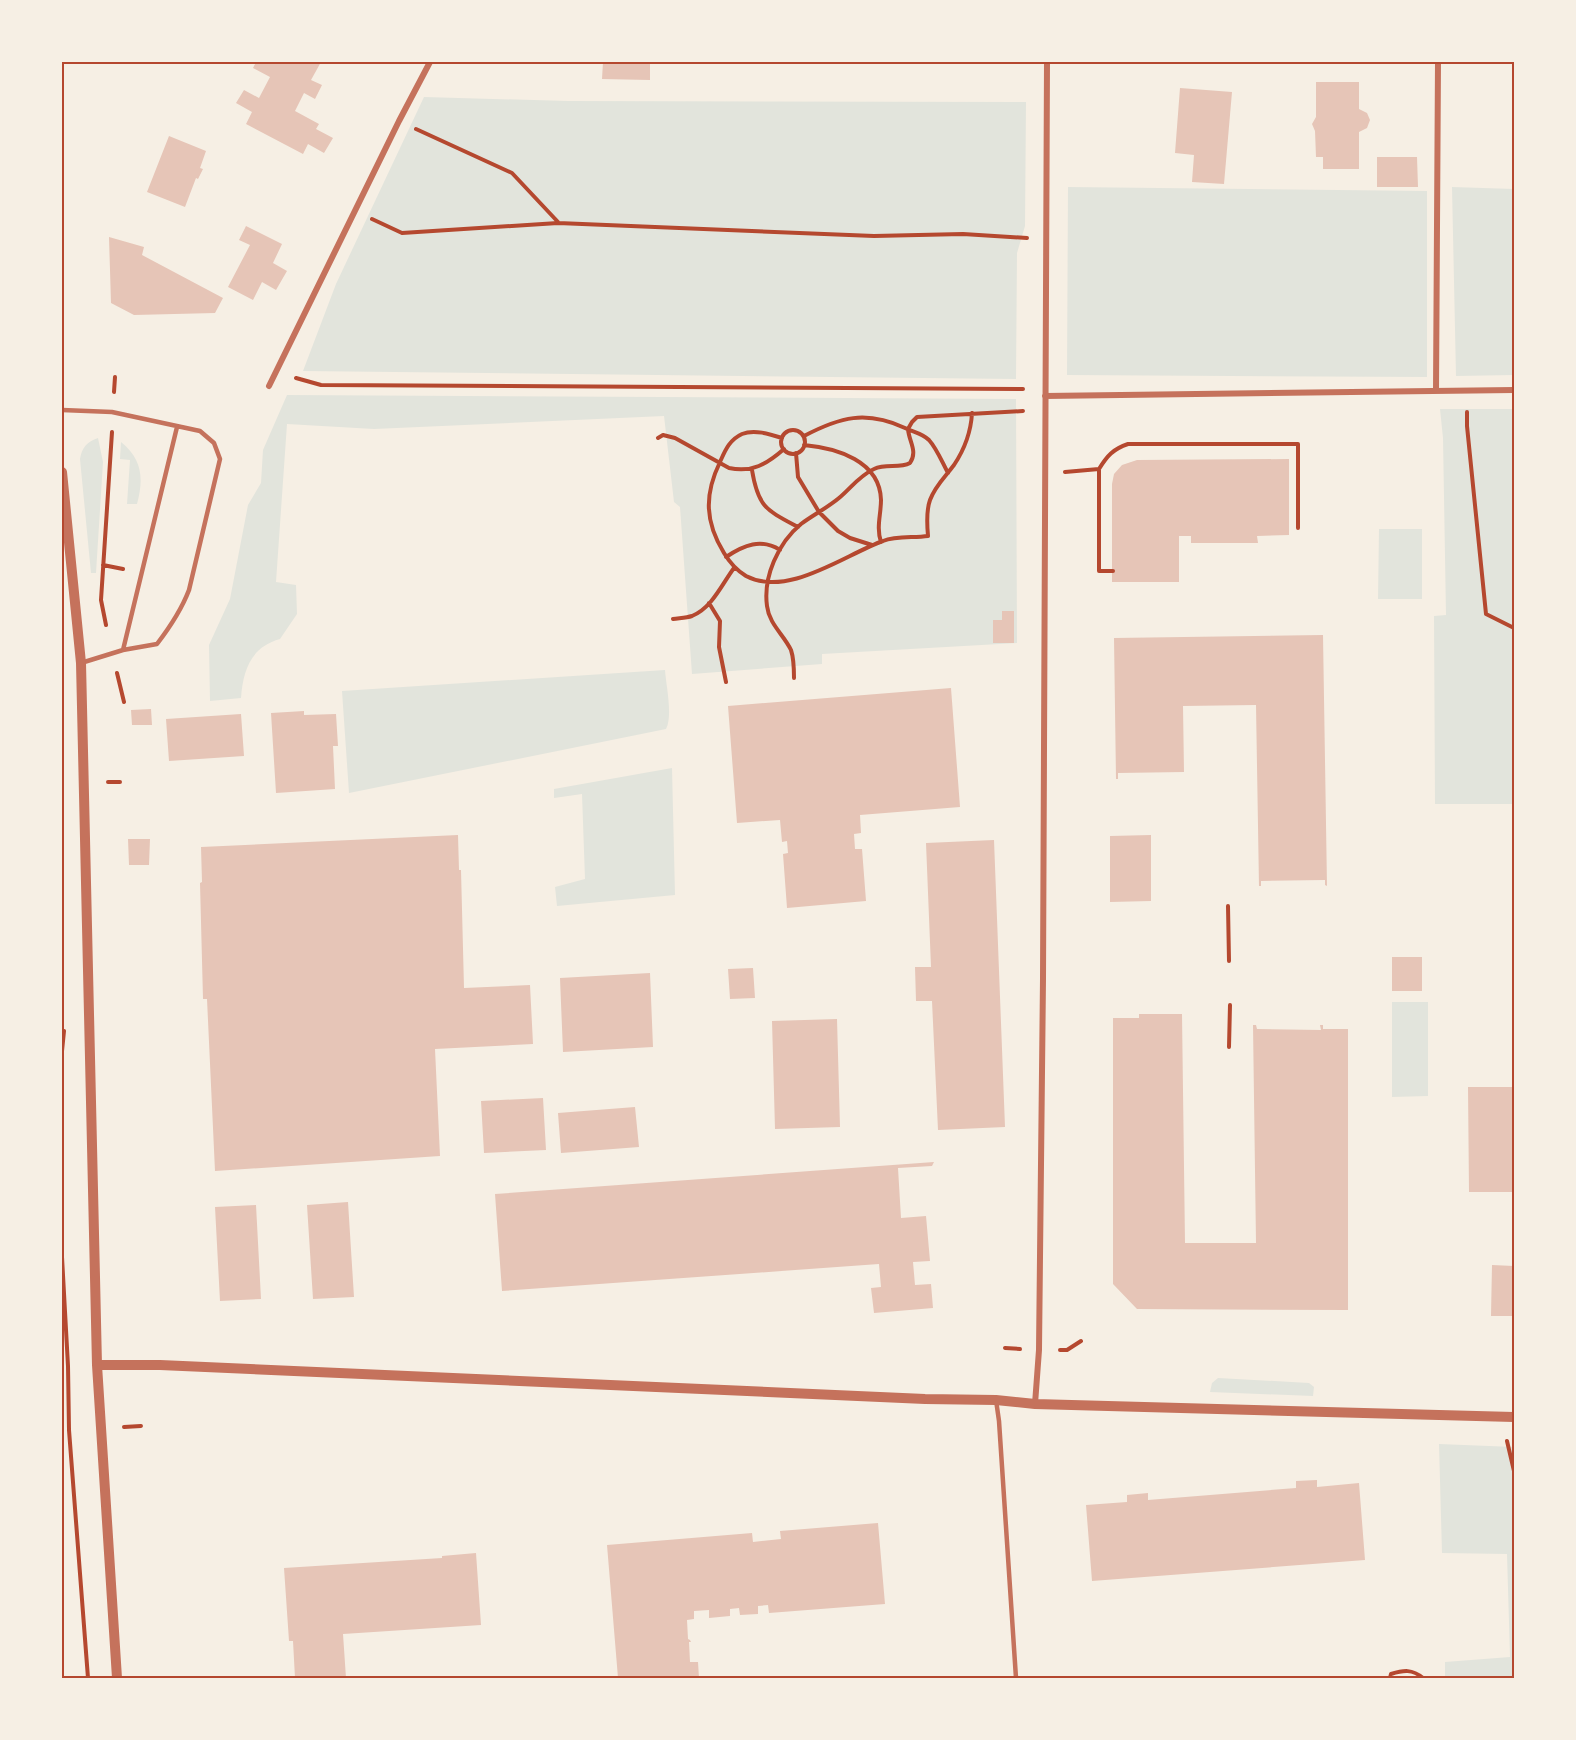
<svg xmlns="http://www.w3.org/2000/svg" width="1576" height="1740" viewBox="0 0 1576 1740" font-family="'PT Sans',sans-serif">
  <style>
    .green { fill: #e2e4dc }
    .building { fill: #e6c5b7 }
    .lines { fill: none; stroke-linecap: round; stroke-linejoin: round }
    .path { stroke: #b5482f; stroke-width: 4 }
    .service { stroke: #c5725c; stroke-width: 4.5 }
    .minor { stroke: #c5725c; stroke-width: 6 }
    .tertiary { stroke: #c5725c; stroke-width: 10 }
    .neatline { fill: none; stroke: #b5482f; stroke-width: 2 }
  </style>
  <rect width="100%" height="100%" fill="#f6efe4"/>
  <!-- green -->
  <path class="green" d="M424,97l144,4 458,1 -1,124 -8,27 -1,126 -713,-8 33,-87z
    M1068,187l359,4v186l-360,-2z
    M1452,187l62,2v186l-58,1z
    M287,395l729,4 1,244 -195,11v10l-130,10 -12,-167 -6,-5 -10,-86 -290,13 -87,-5 -11,158 20,3 1,29 -17,25c-29,8 -37,31 -39,59l-31,3 -1,-56 21,-46 18,-94 13,-22 2,-33z
    M1440,409h74v395h-79l-1,-188 12,-1 -3,-177z
    M98,438l5,24 -7,111h-5l-11,-114c2,-12 7,-17 18,-21z
    M121,442c21,17 23,36 16,62h-10l3,-44 -10,-1z
    M1379,529h43v70h-44z
    M665,670c1,15 8,46 1,59l-317,64 -7,-102z
    M672,768l3,127 -118,11 -2,-19 30,-8 -3,-85 -28,4v-9z
    M1392,1002h36v94l-36,1z
    M1218,1378l91,5 5,4 -1,9 -103,-4 2,-9z
    M1439,1444l75,3v231h-69v-16l65,-5 -3,-103 -65,-1z"/>
  <!-- building -->
  <path class="building" d="M256,62h65l-10,18 11,5 -7,14 -11,-6 -9,18 24,13 -3,5 17,9 -9,15 -16,-9 -5,10 -57,-30 6,-12 -16,-9 8,-13 15,8 11,-21 -17,-9z
    M603,62h47v18l-48,-1z
    M1316,82h43v27l8,4 3,7 -3,8 -8,4v37h-36v-12h-7l-1,-26 -3,-7 4,-7z
    M1180,88l52,4 -8,92 -32,-2 2,-27 -19,-2z
    M169,136l37,15 -6,17 3,1 -5,10 -2,-1 -11,29 -38,-15z
    M1377,157h40l1,30h-41z
    M246,226l36,18 -9,19 14,8 -11,19 -14,-8 -9,18 -25,-13 22,-42 -11,-5z
    M109,237l35,10 -2,8 81,43 -8,15 -81,2 -23,-12z
    M1289,459v76l-32,1 1,7h-67v-7h-12v46h-67v-98l2,-10 8,-9 15,-5z
    M1002,611h12v32h-21v-23h9z
    M1323,635l4,251 -2,-1v-5l-64,1v5h-2l-3,-181 -73,1 1,66 -66,1v6h-2l-2,-141z
    M951,688l9,119 -100,8 1,18 -7,1 1,15h7l4,52 -79,7 -4,-54 5,-1 -1,-12 -5,1 -2,-22 -43,3 -9,-117z
    M151,709l1,16h-20l-1,-15z
    M304,711v4l32,-1 2,32h-5l2,43 -59,4 -5,-80z
    M241,714l3,42 -75,5 -3,-42z
    M458,835l1,35h2l3,118 66,-3 3,59 -98,5 5,107 -225,15 -8,-172h-4l-3,-116 2,-1 -1,-35z
    M1151,835v66l-41,1v-66z
    M128,839h22l-1,26h-20z
    M994,840l11,287 -67,3 -6,-129h-16l-1,-34h16l-5,-124z
    M1392,957h30v34h-30z
    M753,968l2,30 -25,1 -2,-30z
    M650,973l3,74 -90,5 -3,-74z
    M1139,1014h43l3,229h71l-3,-218h3l1,4 64,1 -1,-5h3v4h25v281l-211,-1 -24,-25v-266h26z
    M837,1019l3,108 -65,2 -3,-108z
    M1468,1087h46v105h-45z
    M543,1098l3,52 -62,3 -3,-52z
    M635,1107l4,40 -78,6 -3,-40z
    M934,1162l-2,4 -34,2 3,50 25,-2 4,45 -17,1 2,23 16,-1 2,24 -59,5 -3,-25 10,-1 -2,-23 -377,27 -7,-97z
    M348,1202l6,95 -41,2 -6,-94z
    M256,1205l5,94 -41,2 -5,-94z
    M1492,1265l22,1v47h-1v3h-22z
    M1317,1480v7l42,-4 6,77 -273,21 -6,-76 41,-3v-7l21,-2v7l148,-12v-7z
    M878,1523l7,81 -116,9 -1,-8 -10,1v8l-18,1 -1,-7 -9,1v7l-21,2v-8l-15,1v8l-7,1 1,19 2,1 1,2h-2l1,20h8l1,16h-81l-11,-133 145,-12 1,9 28,-3 -1,-8z
    M476,1553l5,72 -138,9 3,44h-51l-2,-37h-4l-5,-73 158,-10v-2z"/>
  <g class="lines">
    <!-- path -->
    <path class="path" d="M416,129l96,44 46,49
      M372,219l30,14 156,-10 316,13 89,-2 64,4
      M296,378l25,7 702,4
      M114,392l1,-15
      M1467,412v14l19,188 28,14
      M781 442a12 12 0 1 1 24 0a12 12 0 1 1-24 0Z
      M804,436c36,-19 62,-26 101,-8 8,4 17,5 24,12 8,9 13,22 19,33
      M658,438l5,-3 12,3 54,30c23,5 38,-4 55,-19
      M782,438c-12,-4 -28,-9 -40,-4 -13,6 -17,17 -22,28 -16,33 -15,60 4,91 6,10 12,17 22,23 42,22 98,-21 137,-35 13,-5 30,-3 45,-5 -1,-11 -2,-25 2,-36 5,-14 15,-23 24,-35 10,-15 17,-34 18,-52
      M804,445c33,3 76,16 77,55 0,15 -5,27 0,42
      M796,453l2,24 21,35 19,19 12,7 22,7
      M1099,469v102h14
      M752,470c6,37 14,40 46,57
      M1065,472l34,-3c8,-13 14,-20 29,-25h170v84
      M726,557c18,-12 35,-19 54,-7
      M103,565l20,4
      M709,603l11,18 -1,26 7,35
      M673,619c6,-1 13,-1 19,-3 20,-8 30,-32 42,-48
      M106,625l-5,-25 11,-168
      M117,673l7,29
      M794,678c0,-9 0,-19 -3,-28 -7,-15 -22,-26 -24,-44 -4,-29 11,-63 34,-82 12,-9 26,-16 38,-26 12,-10 20,-22 35,-29 12,-6 25,0 36,-6 8,-12 -1,-21 -2,-34l4,-7 5,-5 106,-6
      M108,782h12
      M1228,906l1,55
      M1229,1047l1,-42
      M62,1051l2,-20
      M62,1257l6,109 1,64 19,248
      M1005,1348l15,1
      M1060,1350h7l14,-9
      M124,1427l17,-1
      M1507,1441l7,30
      M1390,1678l1,-4c13,-4 21,-5 32,4"/>
    <!-- service -->
    <path class="service" d="M62,410l50,2 88,19 14,12 6,16 -31,131c-8,21 -19,37 -32,54l-34,6 -42,13
      M123,650l54,-223
      M996,1400l3,21 17,257"/>
    <!-- minor -->
    <path class="minor" d="M269,386l130,-265 31,-59
      M1436,390l2,-328
      M1045,396l469,-6
      M1035,1404l4,-54 4,-371 4,-917"/>
    <!-- tertiary -->
    <path class="tertiary" d="M62,472l19,191 16,702 20,313
      M97,1365h63l765,34 71,1 39,4 479,13"/>
  </g>
  <!-- border -->
  <rect width="1576" height="1740" fill="none" stroke="#f6efe4" stroke-width="126"/>
  <rect x="63" y="63" width="1450" height="1614" class="neatline"/>
</svg>
